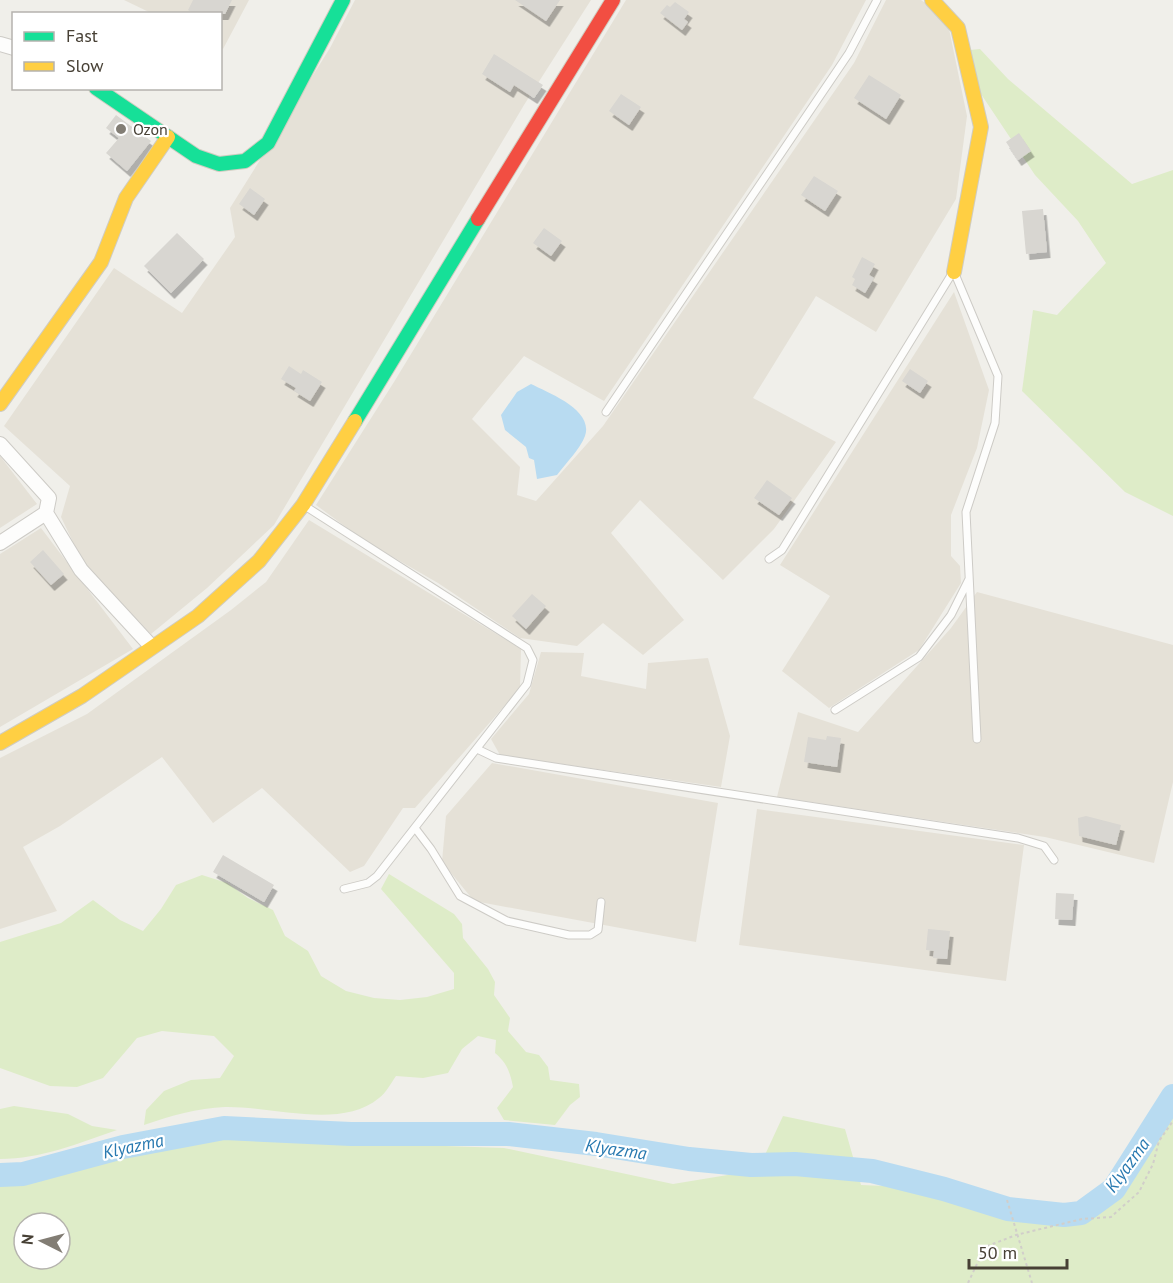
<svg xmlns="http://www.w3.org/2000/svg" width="1173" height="1283" viewBox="0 0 1173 1283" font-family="'PT Sans',sans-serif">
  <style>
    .residential { fill: #e5e1d7 }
    .green { fill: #deecc8; fill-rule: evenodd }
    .water { fill: #b8dbf1 }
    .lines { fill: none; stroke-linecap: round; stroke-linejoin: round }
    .river { stroke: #b8dbf1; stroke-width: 24 }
    .building { fill: #d8d6d1; filter: url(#shadow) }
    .lane-casing { stroke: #cdcbc6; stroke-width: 9 }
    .street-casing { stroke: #cdcbc6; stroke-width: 16 }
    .fast-casing { stroke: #d0ccc0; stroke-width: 16 }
    .slow-casing { stroke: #d0ccc0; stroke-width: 16 }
    .jam-casing { stroke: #d0ccc0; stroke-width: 16 }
    .path { stroke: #d1ceca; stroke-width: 2; stroke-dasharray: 3 3; stroke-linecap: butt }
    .lane { stroke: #fdfdfc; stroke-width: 7 }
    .street { stroke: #fdfdfc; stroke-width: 14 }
    .fast { stroke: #16e098; stroke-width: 14 }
    .slow { stroke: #ffcf43; stroke-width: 14 }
    .jam { stroke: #f24e42; stroke-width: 14 }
    .poi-dot { fill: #827d74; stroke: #fff; stroke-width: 2 }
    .labels { text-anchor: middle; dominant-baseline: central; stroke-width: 4.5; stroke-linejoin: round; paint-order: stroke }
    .poi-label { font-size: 16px; fill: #474035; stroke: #fff; text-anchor: start }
    .water-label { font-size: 18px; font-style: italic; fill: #2879b0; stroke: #fff }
  </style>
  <defs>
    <filter id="shadow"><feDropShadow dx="3.5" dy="6" stdDeviation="0" flood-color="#0004"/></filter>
  </defs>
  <rect width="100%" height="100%" fill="#f0efea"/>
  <!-- residential -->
  <path class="residential" d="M124,0h125l-26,49 -2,-1 -1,-34 -69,-1z
    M355,0h236l-67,105 -250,420 -67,63 -56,46 -68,-71 -22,-46 9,-31 -66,-60 110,-158 68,45 53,-76 -5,-29 100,-160z
    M626,0h240l-34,65 -228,336 -80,-45 -52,63 48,48 -3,28 19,6 67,-75 251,-363 32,-63h35l26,19 20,97 -11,83 -80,133 -60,-36 -63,102 83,44 -62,87 -51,51 -83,-80 -29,33 73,87 -41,35 -40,-32 -26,23 -57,-8 -82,-55 -73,-42 -49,-36 78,-123z
    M954,292l35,98 -12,58 -26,67v41l9,10 1,17 -42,67 -90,58 -47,-37 48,-75 -50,-31z
    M0,456l37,48 -37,24z
    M309,520l212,129 -1,39 -105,120h-12l-39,58 -14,6 -88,-84 -49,35 -51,-66 -102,69 -37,21 34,64 -57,18v-171l87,-44 144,-104 35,-28z
    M41,528l92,121 -133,78v-173z
    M977,592l196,53v137l-19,81 -109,-26 -268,-40 21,-85 60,20 93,-104z
    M541,652l43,1 -3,23 65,13 2,-26 60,-5 22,78 -9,51 -221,-32 -9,-16 38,-45z
    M492,763l226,40 -22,139 -222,-41 -32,-39 4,-46z
    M757,809l267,36 -18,136 -267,-36z"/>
  <!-- green -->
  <path class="green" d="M980,49l28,30 124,105 41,-14v346l-48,-24 -103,-101 11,-81 24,5 49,-52 -28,-42 -43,-46 -56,-84 -9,-41z
    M389,874l65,40 8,10 1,14 25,31 7,13 -1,13 16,23 -2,13 18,21 13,3 9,12 2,13 29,4 1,13 -10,8 -15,20 -51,-5 -7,-12 16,-21c-3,-15 -6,-24 -18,-34l1,-13 -18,-4 -16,13 -14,24 -25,5 -27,-2c-5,7 -10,17 -17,22 -38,32 -107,8 -154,9 -27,1 -55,9 -81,18l2,-15 18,-19 27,-11 29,-2 14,-22 -20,-20 -52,-5 -25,7 -34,40 -26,9 -27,-1 -50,-18v-126l61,-19 32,-23 27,20 23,11 18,-22 15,-24 26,-10 25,8 21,15 25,12 12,26 23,15 13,25 25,15 28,7 26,2 27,-3 27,-8v-16l-73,-84z
    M14,1106l54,8 24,12 25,4c-38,13 -76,29 -117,29v-50z
    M1173,1108v175h-1173v-100l37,-5 100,-27 77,-13 290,10 169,36 85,-14 25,-54 62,13 16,56 47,2 114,32h60l55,-60zM24,1223h36v36h-36z"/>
  <!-- water -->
  <path class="water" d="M531,384c18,9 63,26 54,52 -5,13 -19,27 -28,39l-20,4 -3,-19 -5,-2 -3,-11 -21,-17 -4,-15 16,-23z"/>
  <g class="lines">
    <!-- river -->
    <path class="river" d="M0,1175l23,-1 100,-27 101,-19 127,6h157l88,10 93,15 62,6 44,-1 77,7 72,18 64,20 56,6 17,-2 33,-24 59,-93"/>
  </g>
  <!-- building -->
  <path class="building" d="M193,0h39l-7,14h-31l-6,-4z
    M515,0h45l-14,21z
    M675,2l14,10 -5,7 4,3 -6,8 -22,-17 7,-8 3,2z
    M494,54l49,31 -9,13 -20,-13 -4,7 -28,-18z
    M869,75l32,20 -15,24 -32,-21z
    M621,94l20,13 -12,18 -20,-14z
    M116,115l35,26 -24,30 -21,-18 13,-15 -13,-10z
    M1019,133l12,18 -13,9 -12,-18z
    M814,176l24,15 -13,20 -24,-16z
    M250,188l15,11 -11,16 -15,-11z
    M1043,209l4,43 -21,2 -4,-43z
    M544,228l18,13 -11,15 -18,-13z
    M177,233l27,26 -33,34 -27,-27z
    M862,257l13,7 -6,11 5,3 -9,15 -13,-8 3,-6 -3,-2z
    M289,366l12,8 2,-4 19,12 -12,19 -16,-10 2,-3 -15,-9z
    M910,369l18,12 -8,12 -18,-12z
    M767,480l25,18 -13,17 -25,-17z
    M43,550l21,24 -13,11 -21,-23z
    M532,594l14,12 -20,23 -14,-13z
    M827,736l14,2 -4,29 -33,-5 4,-25 18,3z
    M1086,816l35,9 -5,20 -37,-9 -1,-18z
    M223,855l51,30 -10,17 -51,-30z
    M1056,893l18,1 -2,26 -17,-1z
    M928,929l22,2 -3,28 -14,-1 1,-7 -8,-1z"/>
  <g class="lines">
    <defs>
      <path id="lane" d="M955,274l43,102 -3,47 -29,89 11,227
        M606,412l243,-359 28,-53
        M305,506l222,142 6,12 -6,24 -150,192 -9,7 -24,6
        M769,559l13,-9 171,-278
        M835,710l84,-53 32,-42 18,-36
        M477,749l19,9 522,80 26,8 10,14
        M415,828l16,21 29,47 47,25 62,14h21l8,-5 3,-28"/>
      <path id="street" d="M0,44l14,4
        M0,444l49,54 -3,15 35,57 70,76
        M0,543l46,-30"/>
      <path id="fast" d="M96,88l100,68 23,8 26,-3 23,-18 75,-143
        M355,421l123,-202"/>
      <path id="slow" d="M932,0l26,28 23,99 -27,145
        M0,404l101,-142 25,-64 42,-61
        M0,743l82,-47 116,-80 61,-55 44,-56 52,-84"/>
      <path id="jam" d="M478,219l135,-219"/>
    </defs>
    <!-- lane casing -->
    <use href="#lane" class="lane-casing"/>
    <!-- street casing -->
    <use href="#street" class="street-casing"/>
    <!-- fast casing -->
    <use href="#fast" class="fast-casing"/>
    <!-- slow casing -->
    <use href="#slow" class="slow-casing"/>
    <!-- jam casing -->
    <use href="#jam" class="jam-casing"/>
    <!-- path -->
    <path class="path" d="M1007,1200l25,83
      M968,1283l17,-36 31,-12 66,-16 29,-2 28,-25 14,-28 6,-23 14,-20"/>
    <!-- lane -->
    <use href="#lane" class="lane"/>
    <!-- street -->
    <use href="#street" class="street"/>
    <!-- fast -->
    <use href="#fast" class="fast"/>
    <!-- slow -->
    <use href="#slow" class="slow"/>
    <!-- jam -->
    <use href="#jam" class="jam"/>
  </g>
  <!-- markers -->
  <circle class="poi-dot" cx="121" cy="129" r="6"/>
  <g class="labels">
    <!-- poi labels -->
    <g class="poi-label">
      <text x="133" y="129">Ozon</text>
    </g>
    <!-- water labels -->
    <g class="water-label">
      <text transform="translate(133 1146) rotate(-12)">Klyazma</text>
      <text transform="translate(616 1149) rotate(8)">Klyazma</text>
      <text transform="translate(1127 1165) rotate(-54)">Klyazma</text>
    </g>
  </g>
  <!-- legend -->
  <rect x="12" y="12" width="210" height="78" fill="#ffffff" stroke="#b5b3ae" stroke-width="1.5"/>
  <rect x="24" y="32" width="30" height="9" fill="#16e098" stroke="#b5b3ae" stroke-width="1.5"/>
  <text x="66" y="42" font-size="18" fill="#474035">Fast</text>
  <rect x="24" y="62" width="30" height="9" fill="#ffcf43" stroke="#b5b3ae" stroke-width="1.5"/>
  <text x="66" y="72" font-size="18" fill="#474035">Slow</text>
  <!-- north arrow -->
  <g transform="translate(42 1241) rotate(276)"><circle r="28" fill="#ffffff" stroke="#b5b3ae" stroke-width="1.5"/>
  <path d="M0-4.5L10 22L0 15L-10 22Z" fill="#827d74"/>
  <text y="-9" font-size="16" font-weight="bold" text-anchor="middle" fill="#474035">N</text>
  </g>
  <!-- scale -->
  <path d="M969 1259v9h98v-9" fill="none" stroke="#474035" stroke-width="3"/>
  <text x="978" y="1259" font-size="18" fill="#474035" stroke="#ffffff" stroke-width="4.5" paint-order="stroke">50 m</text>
</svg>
